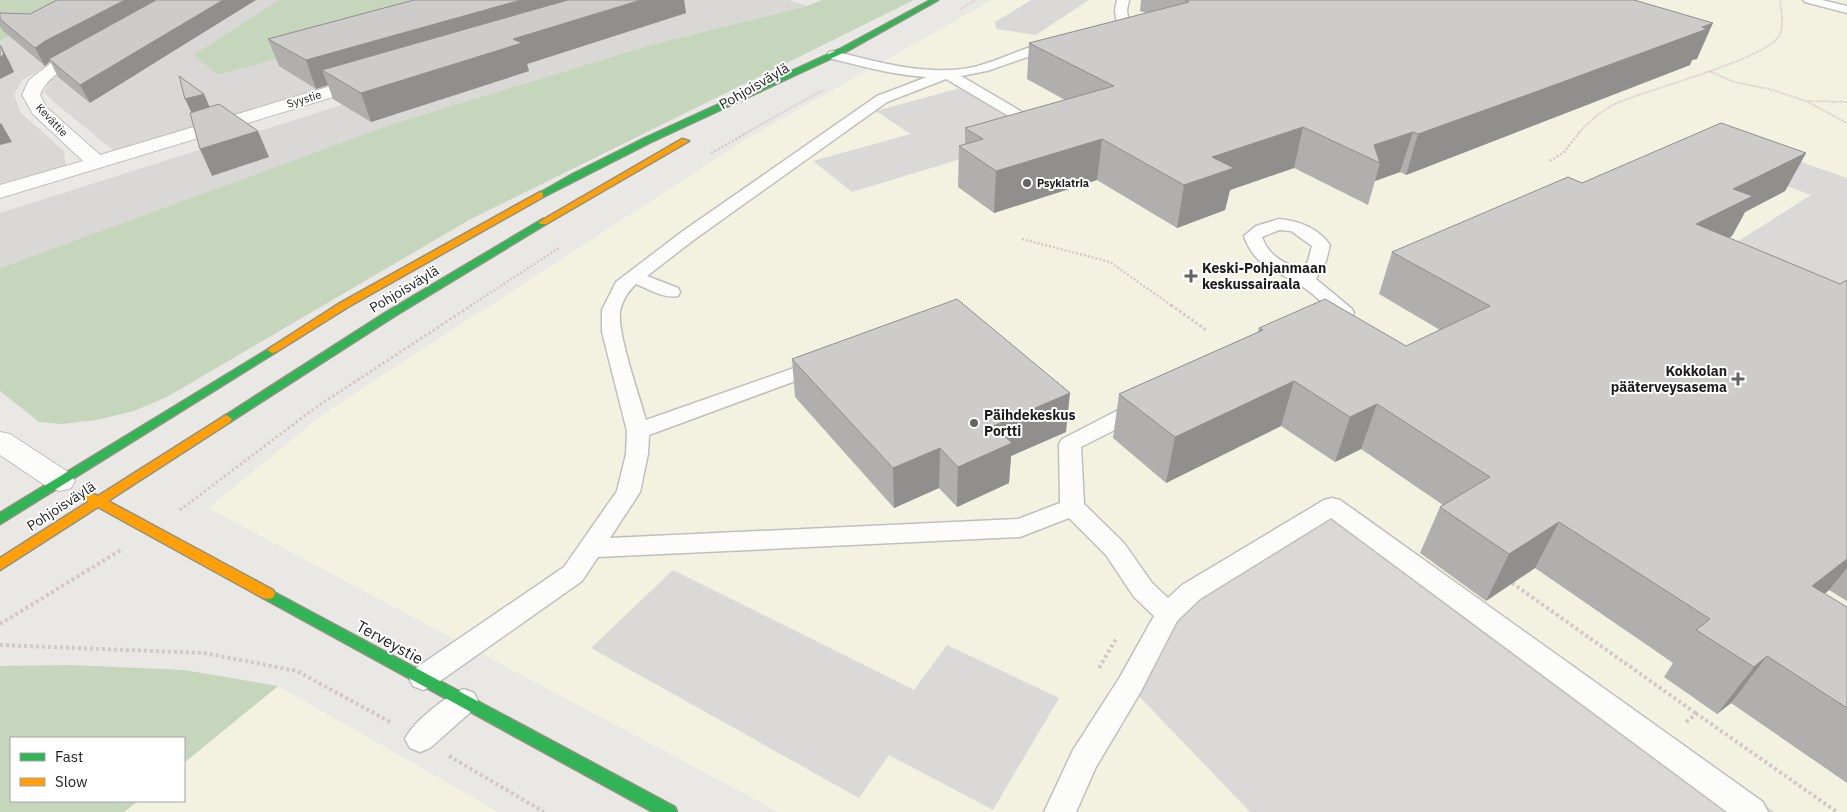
<svg xmlns="http://www.w3.org/2000/svg" width="1847" height="812" viewBox="0 0 1847 812" font-family="'IBM Plex Sans',sans-serif">
  <style>
    .residential { fill: #d9d8d6 }
    .education { fill: #f3f2e1 }
    .forest { fill: #c6d6bd }
    .parking { fill: #dad9d8 }
    .lines { fill: none; stroke-linecap: round; stroke-linejoin: round }
    .lane-casing { stroke: #c0bfbd; stroke-width: 3 }
    .street-casing { stroke: #c0bfbd; stroke-width: 2 }
    .fast-casing { stroke: #90917f; stroke-width: 3 }
    .slow-casing { stroke: #90917f; stroke-width: 3 }
    .path-far3 { stroke: #d3c8c7; stroke-width: 2; stroke-dasharray: 1 1; stroke-linecap: butt }
    .path-far2 { stroke: #d3c8c7; stroke-width: 2.5; stroke-dasharray: 2 2; stroke-linecap: butt }
    .path-far1 { stroke: #d3c8c7; stroke-width: 3; stroke-dasharray: 2.5 2.5; stroke-linecap: butt }
    .path { stroke: #d3c8c7; stroke-width: 4; stroke-dasharray: 3 3; stroke-linecap: butt }
    .lane { fill: #fcfcfb; fill-rule: evenodd }
    .street { fill: #fcfcfb; fill-rule: evenodd }
    .fast { fill: #30b455; fill-rule: evenodd }
    .slow { fill: #ff9f0a; fill-rule: evenodd }
    .wall { fill: #b1afae }
    .shaded-wall { fill: #908f8d }
    .building { fill: #ceccca; stroke: #908f8d }
    .poi-dot { fill: #646362; stroke: #fff; stroke-width: 2 }
    .labels { text-anchor: middle; dominant-baseline: central; stroke-width: 4; stroke-linejoin: round; paint-order: stroke }
    .far-street-label { font-size: 11px; fill: #1c1c1c; stroke: #fff }
    .far-poi-label { font-size: 11px; font-weight: bold; fill: #1c1c1c; stroke: #fff; text-anchor: start }
    .street-label { font-size: 14px; fill: #1c1c1c; stroke: #fff }
    .poi-label { font-size: 14px; font-weight: bold; fill: #1c1c1c; stroke: #fff; text-anchor: start }
    .near-street-label { font-size: 16px; fill: #1c1c1c; stroke: #fff }
  </style>
  <rect width="100%" height="100%" fill="#eae8e5"/>
  <!-- residential -->
  <path class="residential" d="M80,0h87l-145,80 -8,14 6,18 44,39 2,15 -66,20v-145z
    M189,0h90l-86,55 25,20 275,-75h130l-510,150 -58,-47 -11,-11 6,-11 25,-18z
    M674,0h116l17,6 -153,38 -262,80 -392,144v-55z"/>
  <!-- education -->
  <path class="education" d="M992,0h855v812h-1068l-571,-304 118,-96 419,-272z
    M278,686l158,90 62,36h-374l14,-11h46v-38z"/>
  <!-- forest -->
  <path class="forest" d="M0,0h80l-80,41z
    M279,0h214l-275,75 -25,-20z
    M822,0h92l-445,220 -302,177 -33,14 -37,9 -36,4 -22,-2 -39,-31v-123l392,-144 262,-80 153,-38z
    M70,665l114,5 94,16 -94,77v-25h-173v63h127l-14,11h-124v-146z"/>
  <!-- parking -->
  <path class="parking" d="M1031,0h58l-53,35 -40,-6 -1,-7z
    M964,87l80,47 -192,58 -39,-31 97,-27 -34,-23z
    M1730,137l117,41v141l-137,-60 101,-64 -115,-43z
    M1353,507l422,305h-525l-115,-120 43,-77 72,-48z
    M673,570l241,120 33,-45 112,53 -66,112 -104,-55 -30,43 -268,-150z"/>
  <g class="lines">
    <defs>
      <path id="lane" d="M1117,0h12l-2,10 2,17 -2,3 -18,7h-8l-2,-3 2,-3 16,-6 -2,-15z
        M1803,0h19l25,6v7l-42,-11z
        M1055,39l6,4 -2,3 -72,25 -26,5 73,43 2,3 -2,3h-10l-78,-46 -59,23 -192,137 -48,37 31,12 2,4 -2,4c-14,3 -29,-7 -42,-12 -7,6 -14,17 -16,27 -3,22 19,84 26,109l168,-59 7,-2 7,2 3,4 -3,4 -179,66 -1,19 -8,38 -30,46 408,-19 42,-16 -1,-59 3,-5 72,-37 8,-2 8,2 3,5 -3,5 -69,35 3,57 40,39 28,40 16,15 14,-13 142,-85 8,-2 8,2 423,302 5,10h-41l-396,-294 -131,81 -23,22 -37,72 -44,74 -20,45h-32l29,-62 47,-73 34,-61 -20,-19 -28,-42 -37,-37 -49,19 -422,20 -16,24 -149,105 -10,4 -10,-4 -4,-8 4,-8 151,-103 53,-76 9,-37 1,-23 -25,-99v-22l14,-28 67,-51 194,-135 50,-19c-34,-2 -66,-11 -98,-19l-2,-3 2,-3 4,-1c45,11 95,26 141,16 28,-7 53,-21 81,-28z
        M1279,219c20,2 39,9 51,26l-4,16 -10,18 36,30 2,4c-6,9 -19,14 -30,11l-3,-4 3,-4 8,-4c-10,-10 -21,-20 -33,-28 -25,-15 -44,-17 -55,-48l12,-10zM1279,230l12,1 21,15 -4,15 -6,10c-17,-8 -33,-14 -40,-34z
        M464,689l10,4 4,8 -4,8 -44,39 -10,4 -10,-4 -5,-9c8,-17 42,-44 59,-50z"/>
      <path id="street" d="M85,46l6,2 2,3 -2,3c-18,10 -44,21 -51,41l6,12 54,48 261,-78 6,-1 6,1 3,4 -3,4 -373,113v-13l83,-24 -50,-47 -11,-19 7,-15 26,-20z
        M0,432l10,2 61,40 4,7 -4,7 -11,3 -11,-3 -49,-33z"/>
      <path id="fast" d="M931,0h7l-91,51 -196,91 -108,55h-6l-1,-2 37,-21 72,-36 197,-90z
        M543,219l4,3 -1,2 -153,93 -163,105 -4,1 -6,-4 165,-106z
        M272,347l5,3 -1,2 -276,172v-11z
        M268,589l407,218 2,5h-24l-390,-214 -2,-4 2,-4z"/>
      <path id="slow" d="M682,139l7,2 -143,83h-6l-1,-2z
        M540,192l3,1v4l-195,110 -72,45 -4,1 -5,-3 73,-47z
        M226,415l6,4 -2,3 -122,79 165,89 2,4 -2,4 -5,1 -5,-1 -165,-91 -98,63v-12l88,-56 -10,-8 2,-3 4,-1 14,6z"/>
    </defs>
    <!-- lane casing -->
    <use href="#lane" class="lane-casing"/>
    <!-- street casing -->
    <use href="#street" class="street-casing"/>
    <!-- fast casing -->
    <use href="#fast" class="fast-casing"/>
    <!-- slow casing -->
    <use href="#slow" class="slow-casing"/>
    <!-- path-far3 -->
    <path class="path-far3" d="M960,9l16,-9
      M1709,71l25,11 35,7 37,12 41,1
      M1806,101l41,22
      M744,134l79,-44
      M1578,134c9,-11 22,-22 35,-29 29,-15 158,-46 167,-71 4,-9 1,-24 0,-34"/>
    <!-- path-far2 -->
    <path class="path-far2" d="M711,153l36,-20
      M1550,161l14,-9 15,-19
      M1022,239l88,23 62,44
      M470,306l89,-58"/>
    <!-- path-far1 -->
    <path class="path-far1" d="M1171,305l35,25
      M180,510l135,-102 157,-103"/>
    <!-- path -->
    <path class="path" d="M1512,583l185,131
      M0,624l121,-74
      M0,645l204,8 93,18 95,52
      M1099,668l17,-29
      M1686,722l11,-8 140,98
      M449,756l95,56"/>
    <!-- lane -->
    <use href="#lane" class="lane"/>
    <!-- street -->
    <use href="#street" class="street"/>
    <!-- fast -->
    <use href="#fast" class="fast"/>
    <!-- slow -->
    <use href="#slow" class="slow"/>
  </g>
  <!-- wall -->
  <path class="wall" d="M57,0l33,103 -32,-26 -8,-16 -5,5 -43,-36 -2,-4v-13l30,1z
    M414,0h270l2,13 -159,51 2,7 -158,51 -38,-23 -5,-14 -12,4 -37,-23 -11,-27z
    M1141,0h493l63,59 -5,1 -2,5 -178,69 -106,41 -6,-3 -25,9 -7,24 -74,-37 -64,22 -5,20 -48,18 -80,-48 -103,33 -36,-26 1,-41 6,-2v-16l100,-28 -38,-21 2,-36 117,-30 -6,-2z
    M1806,153l-21,38 -40,21 -13,24 -3,2 111,46 7,-4v321l-18,-11 -4,4 22,13v176l-116,-80 -14,11 -53,-37 9,-14 -138,-95 -49,33 -66,-48 20,-46 3,-2 -82,-56 -26,13 -54,-36 -115,57 -53,-45 6,-44 139,-62 1,-4 147,18 34,-16 -61,-36 13,-42 190,-69z
    M792,359l274,73 -55,24 -2,27 -52,24 -18,-19 -45,20 -99,-111z"/>
  <!-- shaded-wall -->
  <path class="shaded-wall" d="M125,0h38l-114,59 1,2 -5,5 -10,-18 10,-7z
    M223,0h33l-166,103 -10,-18z
    M521,0h94l-293,70 6,15 -12,4 -10,-29z
    M641,0h43l2,13 -159,51 2,7 -158,51 -10,-29 152,-54z
    M1713,23l-16,36 -5,1 -2,5 -284,110 12,-41z
    M1,46l9,17 4,9 -14,7v-22z
    M204,94l11,25 -18,5 -12,-25z
    M1,123l11,19 -12,3v-21z
    M1303,127l-9,41 -64,22 -5,20 -48,18 7,-43 28,-28z
    M258,131l11,26 -57,19 -12,-27z
    M1413,132l-13,40 -25,9 5,-18 -6,-18z
    M1102,139l-5,41 -103,33 2,-42z
    M1806,153l-21,38 -40,21 -13,24 -57,29 21,-41 37,-35z
    M1294,381l-13,45 -115,57 9,-46z
    M1070,393l-4,39 -55,24 -2,27 -52,24 1,-40 35,-41z
    M1377,404l-16,45 -26,13 15,-45z
    M940,448l-1,40 -45,20 -1,-40z
    M1559,522l-24,46 -49,33 23,-47z
    M1847,559v9l-18,22 -53,43 36,-47z
    M1767,656l-36,47 -14,11 37,-47z"/>
  <!-- building -->
  <path class="building" d="M57,0h68l-80,41 -10,7 -35,-29v-6l30,1z
    M156,0h67l-143,85 -31,-26z
    M414,0h107l-215,60 -38,-21z
    M568,0h73l-128,39 9,4 -161,50 -39,-23z
    M1185,0h449l79,23 -11,4 5,2 -180,66 -109,39 -5,-2 -39,13 6,18 -77,-36 -91,30 22,11 -50,17 -82,-46 -106,32 -37,-25 24,-7 -18,-11 149,-42 -85,-43 160,-41z
    M0,46h1l3,9 -4,2z
    M179,76l25,18 -19,5z
    M219,104l39,27 -58,18 -10,-36z
    M1721,123l85,30 -73,36 20,7 -57,28 144,60 7,-4v279l-35,27 35,21v101l-80,-52 -13,11 -58,-37 14,-11 -151,-97 -50,32 -69,-47 50,-30 -113,-73 -27,13 -56,-36 -119,56 -56,-43 144,-64 -4,-2 66,-29 81,47 84,-40 -98,-54 176,-75 14,6z
    M957,299l113,94 -77,33 19,17 -54,24 -18,-19 -47,20 -101,-109z"/>
  <!-- markers -->
  <g class="poi-dot">
    <circle cx="1027" cy="183" r="5"/>
    <path d="M1188.5 268.5h5v5h5v5h-5v5h-5v-5h-5v-5h5z"/>
    <path d="M1735.5 371.5h5v5h5v5h-5v5h-5v-5h-5v-5h5z"/>
    <circle cx="974" cy="423" r="5"/>
  </g>
  <g class="labels">
    <!-- far-street labels -->
    <g class="far-street-label">
      <text transform="translate(304 99) rotate(-17)">Syystie</text>
      <text transform="translate(52 120) rotate(47)">Kevättie</text>
    </g>
    <!-- far-poi labels -->
    <g class="far-poi-label">
      <text x="1037" y="183">Psykiatria</text>
    </g>
    <!-- street labels -->
    <g class="street-label">
      <text transform="translate(754 86) rotate(-30)">Pohjoisväylä</text>
      <text transform="translate(404 289) rotate(-31)">Pohjoisväylä</text>
      <text transform="translate(61 506) rotate(-33)">Pohjoisväylä</text>
    </g>
    <!-- poi labels -->
    <g class="poi-label">
      <text x="1202" y="268">Keski-Pohjanmaan<tspan x="1202" dy="16">keskussairaala</tspan></text>
      <text x="1727" y="371" text-anchor="end">Kokkolan<tspan x="1727" dy="16">pääterveysasema</tspan></text>
      <text x="984" y="415">Päihdekeskus<tspan x="984" dy="16">Portti</tspan></text>
    </g>
    <!-- near-street labels -->
    <g class="near-street-label">
      <text transform="translate(390 642) rotate(29)">Terveystie</text>
    </g>
  </g>
  <!-- legend -->
  <rect x="10" y="737" width="175" height="65" fill="#ffffff" stroke="#a4a4a4"/>
  <rect x="20" y="753" width="25" height="8" fill="#30b455" stroke="#a4a4a4"/>
  <text x="55" y="762" font-size="15" fill="#1c1c1c">Fast</text>
  <rect x="20" y="778" width="25" height="8" fill="#ff9f0a" stroke="#a4a4a4"/>
  <text x="55" y="787" font-size="15" fill="#1c1c1c">Slow</text>
</svg>
